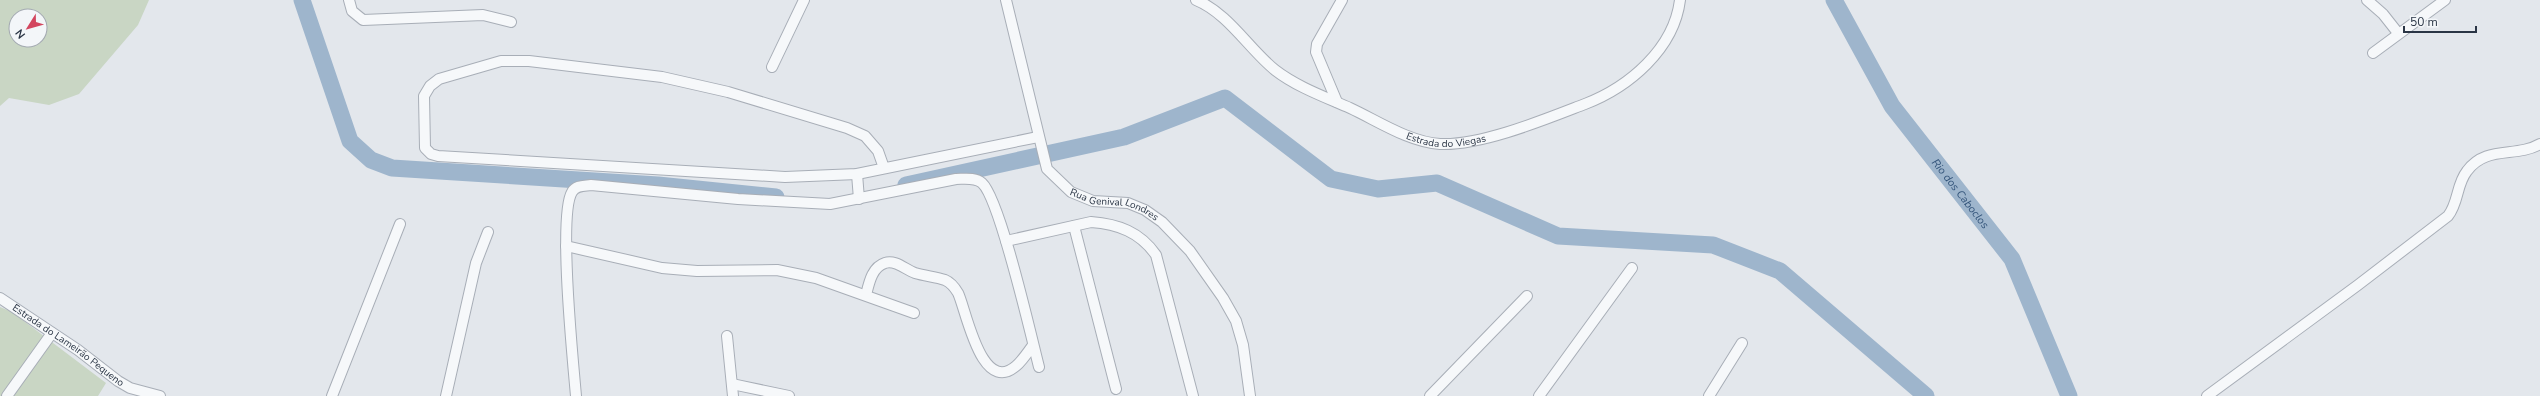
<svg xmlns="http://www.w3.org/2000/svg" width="2540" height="396" viewBox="0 0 2540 396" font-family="'Nunito Sans',sans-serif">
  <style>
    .green { fill: #c9d6c4; fill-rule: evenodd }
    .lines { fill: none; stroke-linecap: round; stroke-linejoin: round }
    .river { stroke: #9eb5cc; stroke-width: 17 }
    .minor-casing { stroke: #a8aeb7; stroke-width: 12 }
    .minor { stroke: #f6f8fa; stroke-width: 10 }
    .labels { text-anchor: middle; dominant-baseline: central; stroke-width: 4; stroke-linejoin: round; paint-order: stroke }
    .street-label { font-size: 10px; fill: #2a3545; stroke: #f3f6f9 }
    .water-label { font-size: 11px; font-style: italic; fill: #33547a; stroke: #f3f6f9 }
  </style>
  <rect width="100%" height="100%" fill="#e3e7ec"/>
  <!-- green -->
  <path class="green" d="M0,0h149l-11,25 -59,69 -30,11 -40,-7 -9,8zM16,16h24v24h-24z
    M0,307l12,5 94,71 -8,13h-98z"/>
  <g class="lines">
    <!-- river -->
    <g class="river">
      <path d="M302,0l48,141 21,19 21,8 266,17 118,12"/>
      <path id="s1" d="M1834,0l58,106 120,153 57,137"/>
      <path d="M906,185l218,-48 101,-39 106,81 47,10 59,-6 121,53 155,9 67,26 146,125"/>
    </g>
    <defs>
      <g id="minor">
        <path d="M349,0l3,11 11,9 120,-5 28,7"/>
        <path id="s2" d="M1006,0l41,169 24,23 22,9 35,2 17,7 17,12 28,29 33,47 13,23 7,24 7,51"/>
        <path id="s3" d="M1196,0c32,13 53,49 79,70 22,17 50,27 75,38 28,13 59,34 90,36 41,2 106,-25 145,-40 44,-17 89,-55 95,-104"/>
        <path d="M2367,0l16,14 15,19"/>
        <path d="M2373,53l72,-53"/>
        <path d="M772,67l32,-67"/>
        <path d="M1337,102l-21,-50 1,-8 25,-44"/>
        <path d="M884,168l-6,-17 -13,-15 -18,-8 -119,-36 -66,-15 -133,-16h-28l-62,18 -9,7 -6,10 1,52 6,6 7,2 347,21 72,-3 181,-37"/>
        <path d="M857,174l2,25"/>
        <path d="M1074,226l42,163"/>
        <path d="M1006,241l85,-19c27,2 49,10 65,33l37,141"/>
        <path d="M566,246l96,22 35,3 80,-1 39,8 98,35"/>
        <path d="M866,295c3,-12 6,-28 19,-32 10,-4 21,7 30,10 10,3 21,4 30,7 5,2 10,8 13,13 8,16 23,103 58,73 6,-5 12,-14 17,-21"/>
        <path id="s4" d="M0,298l78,52 40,31 12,7 30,8"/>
        <path d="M727,336l6,60"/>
        <path d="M732,384l57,12"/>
        <path d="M7,396l45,-63"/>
        <path d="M332,396l68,-172"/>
        <path d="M446,396l30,-133 12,-31"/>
        <path d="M576,396c-3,-35 -18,-181 -4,-204 4,-7 12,-6 19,-7l147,14 92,5 126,-25c8,0 19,-2 26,4 18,16 49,153 57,184"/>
        <path d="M1430,396l97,-100"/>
        <path d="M1539,396l93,-128"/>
        <path d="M1709,396l33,-53"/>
        <path d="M2207,396l151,-111 90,-69c11,-14 8,-31 19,-45 19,-26 49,-13 73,-27"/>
      </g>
    </defs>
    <!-- minor casing -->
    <use href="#minor" class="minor-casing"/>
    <!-- minor -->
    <use href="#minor" class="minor"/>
  </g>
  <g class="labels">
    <!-- street labels -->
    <g class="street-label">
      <text stroke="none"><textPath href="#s3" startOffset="294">Estrada do Viegas</textPath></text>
      <text stroke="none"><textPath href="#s2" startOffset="253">Rua Genival Londres</textPath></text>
      <text stroke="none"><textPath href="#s4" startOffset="83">Estrada do Lameirão Pequeno</textPath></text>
    </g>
    <!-- water labels -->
    <g class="water-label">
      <text stroke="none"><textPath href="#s1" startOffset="232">Rio dos Caboclos</textPath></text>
    </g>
  </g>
  <!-- north arrow -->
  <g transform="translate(28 28) rotate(233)"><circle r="19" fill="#f3f6f9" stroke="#a3a9b1"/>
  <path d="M0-3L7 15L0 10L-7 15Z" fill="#d3465f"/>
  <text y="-6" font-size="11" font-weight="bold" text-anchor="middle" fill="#2a3545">N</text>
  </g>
  <!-- scale -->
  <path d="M2404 26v6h72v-6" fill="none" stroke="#2a3545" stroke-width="2"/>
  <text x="2410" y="26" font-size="12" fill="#2a3545" stroke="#f3f6f9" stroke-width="3" paint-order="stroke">50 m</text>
</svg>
